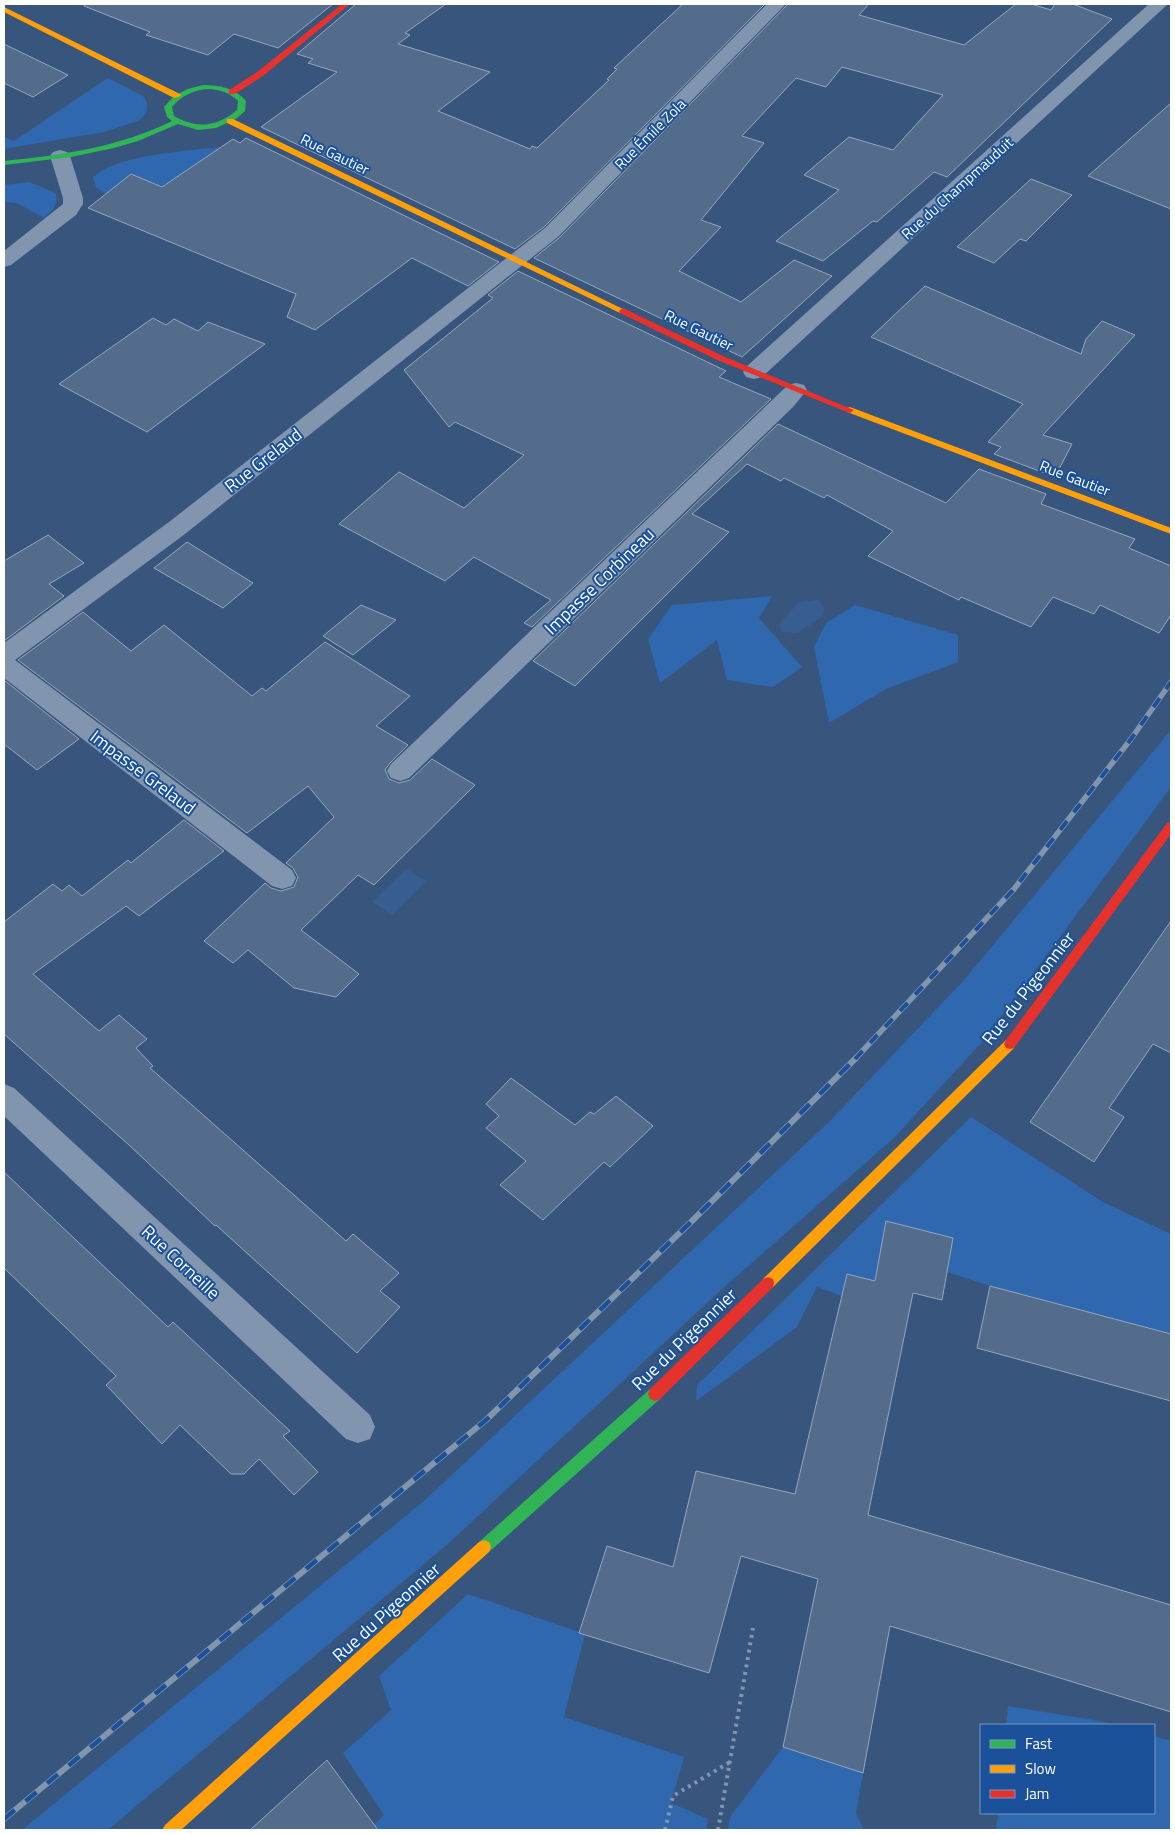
<svg xmlns="http://www.w3.org/2000/svg" width="1175" height="1834" viewBox="0 0 1175 1834" font-family="'Titillium Web',sans-serif">
  <style>
    .green { fill: #2f68af }
    .water { fill: #385e91 }
    .building { fill: #546c8c; stroke: #96a6bc }
    .lines { fill: none; stroke-linecap: round; stroke-linejoin: round }
    .path { stroke: #8295af; stroke-width: 4; stroke-dasharray: 3 4.5; stroke-linecap: butt }
    .street { fill: #8295af; fill-rule: evenodd }
    .fast { fill: #30b455; fill-rule: evenodd }
    .slow { fill: #ff9f0a; fill-rule: evenodd }
    .jam { fill: #e5322d; fill-rule: evenodd }
    .rail-far1-casing { stroke: #8195ad; stroke-width: 5.5 }
    .rail-casing { stroke: #8195ad; stroke-width: 6 }
    .rail-far1 { stroke: #1a519a; stroke-width: 4; stroke-dasharray: 11; stroke-linecap: butt }
    .rail { stroke: #1a519a; stroke-width: 4.5; stroke-dasharray: 14; stroke-linecap: butt }
    .labels { text-anchor: middle; dominant-baseline: central; stroke-width: 4; stroke-linejoin: round; paint-order: stroke }
    .far-street-label { font-size: 15px; fill: #fff; stroke: #1a519a }
    .street-label { font-size: 18px; fill: #fff; stroke: #1a519a }
  </style>
  <rect width="100%" height="100%" fill="#37557d"/>
  <!-- green -->
  <path class="green" d="M108,78l35,18 4,6v8l-3,6 -6,5 -34,11 -100,17v-12l10,4z
    M222,147l-60,40 -56,7 -10,-7 -3,-9c19,-23 99,-28 129,-31z
    M29,182l27,11c2,12 -3,17 -12,25l-27,-15 -13,-1v-17z
    M772,596l-13,22 43,49 -29,20 -46,-7 -10,-40 -57,43 -12,-44 24,-34z
    M855,605l103,30v27l-72,27 -57,34 -15,-76 12,-24z
    M1171,730v57l-188,254 -89,97 -172,151 -273,254 -341,287h-86l403,-330 404,-378 136,-143z
    M971,1117l132,85 68,32v100l-181,-48 -43,-14 6,-34 -67,-17 -11,60 -33,15 -25,-9 -20,40 -101,74 1,-16z
    M468,1594l117,40 -21,83 120,40 -13,46 37,16 -2,11h-337l15,-15 -41,-62 48,-43 -12,-34z
    M1008,1706l91,15 16,4h-109z
    M1154,1736l17,5v89h-175l2,-17h156z
    M783,1747l80,26 -7,40 8,17h-136l2,-13z"/>
  <!-- water -->
  <path class="water" d="M818,600l6,8 -1,8 -26,17 -15,-1 -3,-8 20,-22z
    M406,869l20,12 -34,34 -20,-13z"/>
  <!-- building -->
  <path class="building" d="M85,4h248l-55,44 -44,-14 -26,21 -62,-20 4,-3 -66,-26z
    M356,4h90l-41,29 5,2 -12,9 92,28 -52,39 92,38 2,-3 5,2 72,-68 -2,-1 10,-10 -3,-1 69,-64h82l-221,223 -29,22 -254,-122 76,-55 -29,-9 5,-4 -16,-5z
    M788,4h81l-10,11 105,30 52,-41h15l20,6 4,-6h18l39,15 -165,158 -13,-5 -57,50 -4,-1 -50,40 -47,-20 63,-51 -35,-15 45,-38 44,13 50,-55 -101,-28 -16,20 -30,-9 -54,58 22,7 -63,77 20,7 -42,44 62,31 53,-42 38,16 -90,81 -208,-99 26,-21z
    M4,44l64,31 -35,22 -29,-14z
    M1171,103v106l-83,-33z
    M246,138l253,124 -31,24 -56,-28 -97,72 -28,-13 9,-23 -208,-86 43,-34 31,13 71,-48 7,4z
    M1031,179l41,16 -46,46 -6,-2 -26,24 -37,-16z
    M518,271l208,100 -7,6 52,22 -239,228 -8,-4 27,-23 -77,-43 -29,24 -106,-57 60,-52 65,36 60,-53 -69,-33 -6,5 -45,-57 89,-72 -5,-3z
    M925,286l156,68 5,-15 16,-18 33,14 -92,100 29,9 -17,33 -61,-23 7,-7 -13,-5 35,-38 -152,-67z
    M153,318l13,7 8,-6 24,12 10,-9 57,22 -118,88 -88,-48z
    M778,424l168,79 33,-34 67,25 -5,10 94,35 -6,9 42,18v49l-12,18 -59,-28 -6,9 -41,-17 -22,30 -70,-30 -2,3 -91,-44 25,-25 -66,-36 -3,3 -40,-20 -3,3 -34,-17 -55,50 37,18 -154,154 -42,-25z
    M48,535l36,28 -35,21 15,12 -60,45v-80z
    M187,542l66,41 -30,25 -69,-40z
    M361,605l35,15 -43,35 -30,-19z
    M83,612l48,39 33,-26 88,71 10,-8 4,3 59,-49 85,54 -34,30 32,19 -18,18 -5,7 4,9 10,4 11,-3 22,-21 43,26 -101,100 -16,-10 -57,55 58,44 -23,23 -42,-9 -46,-38 -15,13 -29,-22 61,-58 6,5 10,3 13,-4 4,-10 -5,-9 -7,-5 48,-46 -26,-31 -61,47 -229,-173z
    M4,680l75,59 -42,31 -33,-26z
    M184,820l40,31 -85,65 -13,-10 -93,68 66,57 20,-16 28,24 -11,9 17,18 -3,2 196,173 7,-7 46,39 -19,18 20,16 -43,46 -141,-128 -1,1 -86,-81 -125,-111v-112l49,-38 9,7 7,-6 13,11 46,-36 3,3z
    M1171,921v132l-18,-9 -44,64 15,9 -30,45 -64,-40z
    M511,1078l64,47 15,-13 4,2 22,-18 37,30 -43,41 -6,-5 -61,58 -43,-35 26,-24 -40,-33 13,-12 -13,-12z
    M4,1172l164,155 5,-5 117,109 -7,5 35,36 -24,23 -35,-36 -15,15h-13l-51,-49 -18,19 -56,-59 10,-9 -112,-108z
    M886,1221l67,17 -11,62 -29,-7 -45,222 303,90v107l-281,-86 -27,147 -80,-26 35,-168 -77,-23 -32,117 -130,-40 28,-87 66,21 23,-96 99,23 52,-220 28,7z
    M990,1286l181,48v67l-194,-53z
    M327,1760l51,70h-128z"/>
  <g class="lines">
    <!-- path -->
    <path class="path" d="M665,1830l8,-34 57,-34
      M718,1830l35,-202"/>
    <!-- street -->
    <path class="street" d="M767,4h19l-227,232 -374,298 -170,126 277,210 4,8 -4,8 -10,3 -10,-3 -268,-208v-35l165,-121 376,-294z
      M1149,4h19l-406,373 -8,2 -8,-2 -3,-5 3,-5z
      M60,150l7,2 3,4 13,42v6l-7,11 -65,50 -7,2v-16l59,-47v-6l-13,-42 3,-4z
      M796,383l8,2 3,5 -14,17 -384,371 -9,3 -9,-3 -4,-7 4,-7 397,-379z
      M4,1084l10,4 356,327 5,12 -5,12 -12,4 -12,-4 -342,-323z"/>
    <!-- fast -->
    <path class="fast" d="M204,85c16,0 31,3 42,16l-1,10 -9,8 -20,9 -18,2 -20,-6 -40,17 -24,7 -43,9 -67,8v-4c59,-6 115,-14 168,-40l-5,-4 -3,-10c11,-14 23,-19 40,-22zM210,89c11,1 20,4 28,12l-1,9c-20,17 -40,19 -63,6l-2,-9c9,-11 23,-18 38,-18z
      M655,1387l5,2 2,5 -2,5 -171,153 -5,2 -5,-2 -2,-5 2,-5 171,-153z"/>
    <!-- slow -->
    <path class="slow" d="M4,7l176,87 1,2 -7,2 -170,-86z
      M227,119h6l394,192 -1,2h-6l-393,-190z
      M850,407l321,121v6l-324,-122v-4z
      M1010,1039l4,1 2,4 -2,4 -241,239 -5,2 -5,-2 -1,-4 1,-4 243,-239z
      M484,1540l5,2 2,5 -2,5 -308,278h-19l3,-5 314,-283z"/>
    <!-- jam -->
    <path class="jam" d="M342,4h8l-87,72 -28,18h-6v-4l28,-18z
      M623,308l100,48 131,54 -4,3 -3,-1 -130,-52 -97,-47 -1,-2z
      M1171,822v12l-157,214 -4,1 -4,-1 -2,-4 2,-4 161,-217z
      M768,1277l5,2 1,4 -1,4 -113,112 -5,2 -5,-2 -2,-5 2,-5 113,-110z"/>
    <defs>
      <path id="rail-far1" d="M855,1059l159,-170 117,-150 40,-57"/>
      <path id="rail" d="M4,1819l482,-399 207,-200 163,-162"/>
    </defs>
    <!-- rail-far1 casing -->
    <use href="#rail-far1" class="rail-far1-casing"/>
    <!-- rail casing -->
    <use href="#rail" class="rail-casing"/>
    <!-- rail-far1 -->
    <use href="#rail-far1" class="rail-far1"/>
    <!-- rail -->
    <use href="#rail" class="rail"/>
  </g>
  <g class="labels">
    <!-- far-street labels -->
    <g class="far-street-label">
      <text transform="translate(650 134) rotate(-45)">Rue Émile Zola</text>
      <text transform="translate(335 154) rotate(26)">Rue Gautier</text>
      <text transform="translate(957 188) rotate(-42)">Rue du Champmauduit</text>
      <text transform="translate(699 330) rotate(26)">Rue Gautier</text>
      <text transform="translate(1075 478) rotate(21)">Rue Gautier</text>
    </g>
    <!-- street labels -->
    <g class="street-label">
      <text transform="translate(263 460) rotate(-38)">Rue Grelaud</text>
      <text transform="translate(599 581) rotate(-44)">Impasse Corbineau</text>
      <text transform="translate(143 772) rotate(37)">Impasse Grelaud</text>
      <text transform="translate(1028 988) rotate(-52)">Rue du Pigeonnier</text>
      <text transform="translate(181 1262) rotate(43)">Rue Corneille</text>
      <text transform="translate(684 1339) rotate(-44)">Rue du Pigeonnier</text>
      <text transform="translate(386 1612) rotate(-42)">Rue du Pigeonnier</text>
    </g>
  </g>
  <!-- border -->
  <rect width="1175" height="1834" fill="none" stroke="#ffffff" stroke-width="10"/>
  <!-- legend -->
  <rect x="980" y="1724" width="175" height="90" fill="#1a519a" stroke="#7697c2"/>
  <rect x="990" y="1740" width="25" height="8" fill="#30b455" stroke="#7697c2"/>
  <text x="1025" y="1749" font-size="15" fill="#ffffff">Fast</text>
  <rect x="990" y="1765" width="25" height="8" fill="#ff9f0a" stroke="#7697c2"/>
  <text x="1025" y="1774" font-size="15" fill="#ffffff">Slow</text>
  <rect x="990" y="1790" width="25" height="8" fill="#e5322d" stroke="#7697c2"/>
  <text x="1025" y="1799" font-size="15" fill="#ffffff">Jam</text>
</svg>
